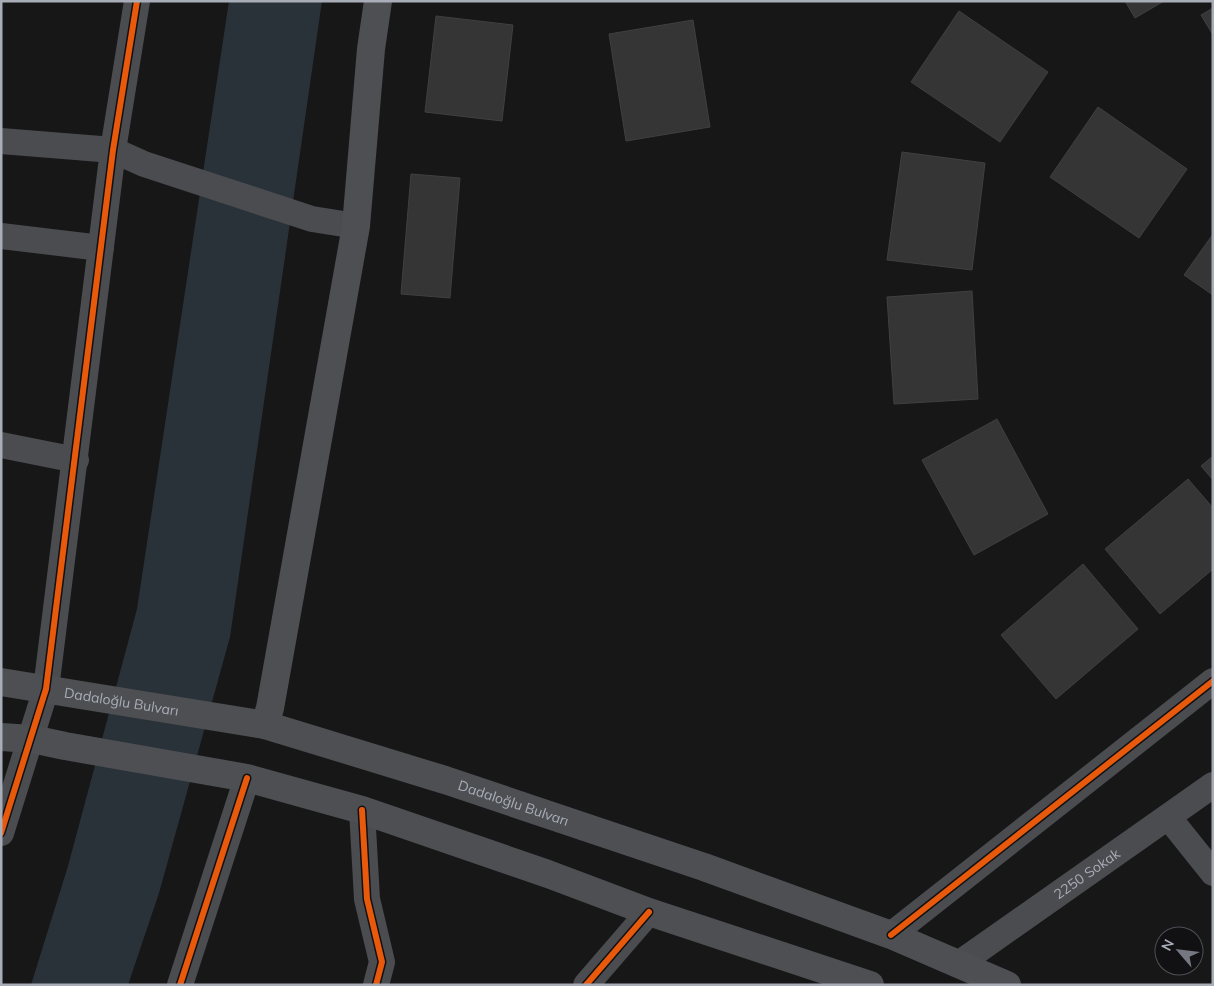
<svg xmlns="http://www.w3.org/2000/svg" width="1214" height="986" viewBox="0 0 1214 986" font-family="Mulish,sans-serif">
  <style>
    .water { fill: #2a3239 }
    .building { fill: #353536; stroke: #3f4043 }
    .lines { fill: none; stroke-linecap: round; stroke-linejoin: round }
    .minor { stroke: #4b4c50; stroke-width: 26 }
    .major { stroke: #4d4f52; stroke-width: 28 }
    .cycleway-casing { stroke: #111113; stroke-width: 9 }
    .cycleway { stroke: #e8590c; stroke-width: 6 }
    .labels { text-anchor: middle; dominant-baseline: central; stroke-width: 5; stroke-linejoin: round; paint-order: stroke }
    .street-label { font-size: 14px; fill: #a8adb8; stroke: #111113 }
  </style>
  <rect width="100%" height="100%" fill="#171717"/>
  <!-- water -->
  <path class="water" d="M229,1h93l-92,636 -71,256 -31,92h-97l37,-119 69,-257z"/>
  <!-- building -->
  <path class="building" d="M1125,1h39l-29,17z
    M1213,8v27l-12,-20z
    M959,11l89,61 -48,70 -89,-60z
    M436,16l77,9 -11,96 -77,-9z
    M693,20l17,107 -84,14 -17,-107z
    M1098,107l89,62 -48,69 -89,-61z
    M902,152l83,11 -13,107 -85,-10z
    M411,174l49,4 -10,120 -49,-4z
    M1213,234v61l-29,-20z
    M972,291l6,108 -84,5 -7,-107z
    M997,419l51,95 -74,41 -52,-95z
    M1213,456v24l-12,-14z
    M1188,479l25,29v61l-53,45 -55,-65z
    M1083,564l55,65 -82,70 -55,-64z"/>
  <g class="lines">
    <!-- minor -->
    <g class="minor">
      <path d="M1,141l112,9 31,14 168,55 44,7"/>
      <path d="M1,236l100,12"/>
      <path d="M1,445l75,15"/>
      <path d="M362,810l5,89 15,63 -6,23"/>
      <path d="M1169,818l44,55"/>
      <path d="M1,833l45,-144 67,-539 24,-149"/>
      <path d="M891,935l322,-254"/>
      <path id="s1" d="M960,963l253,-178"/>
      <path d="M180,985l67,-207"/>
      <path d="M586,985l63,-73"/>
    </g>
    <!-- major -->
    <g class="major">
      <path id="s2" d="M1,682l264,43 180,55 259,87 187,68 116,50"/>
      <path d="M265,725l5,-17 86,-482 15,-177 7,-48"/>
      <path d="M1,737l31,2 33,7 182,32 115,32 186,64 101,38 221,73"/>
    </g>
    <defs>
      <path id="cycleway" d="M362,810l5,89 15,63 -6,23
        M1,833l45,-144 67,-539 24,-149
        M891,935l322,-254
        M180,985l67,-207
        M586,985l63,-73"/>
    </defs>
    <!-- cycleway casing -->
    <use href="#cycleway" class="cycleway-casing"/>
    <!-- cycleway -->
    <use href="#cycleway" class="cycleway"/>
  </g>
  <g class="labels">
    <!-- street labels -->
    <g class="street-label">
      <text stroke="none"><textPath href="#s2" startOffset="122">Dadaloğlu Bulvarı</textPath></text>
      <text stroke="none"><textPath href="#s2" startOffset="528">Dadaloğlu Bulvarı</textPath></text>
      <text stroke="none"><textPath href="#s1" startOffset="155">2250 Sokak</textPath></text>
    </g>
  </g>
  <!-- border -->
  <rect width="1214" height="986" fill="none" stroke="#a8adb8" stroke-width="5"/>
  <!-- north arrow -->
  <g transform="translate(1179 951) rotate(298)"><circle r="24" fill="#111113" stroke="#4d4f55"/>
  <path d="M0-4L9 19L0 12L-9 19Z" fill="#757880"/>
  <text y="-8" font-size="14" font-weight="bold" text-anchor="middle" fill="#a8adb8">N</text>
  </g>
</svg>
